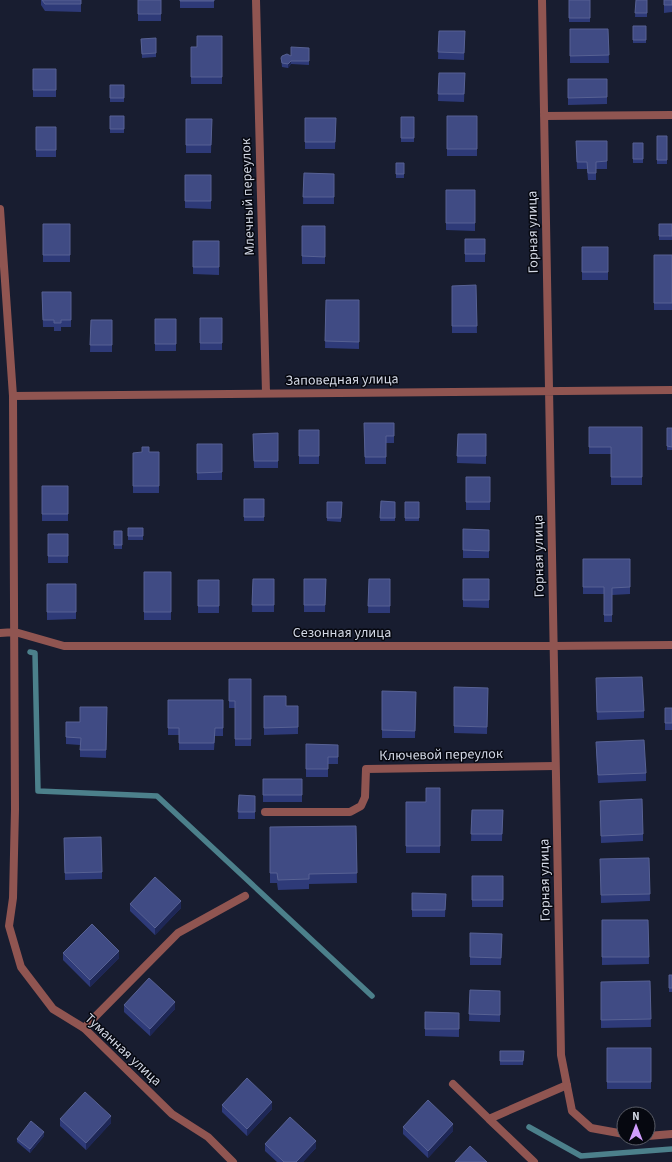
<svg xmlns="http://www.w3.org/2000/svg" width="672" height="1162" viewBox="0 0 672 1162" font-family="'Source Sans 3',sans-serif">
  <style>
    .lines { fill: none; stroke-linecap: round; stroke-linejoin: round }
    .stream { stroke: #4c808b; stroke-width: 5.5 }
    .service { stroke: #905551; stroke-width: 8 }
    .minor { stroke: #905551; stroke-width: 8 }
    .wall { fill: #2e3a78 }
    .shaded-wall { fill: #1e2756 }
    .building { fill: #404b84; stroke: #576193 }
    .labels { text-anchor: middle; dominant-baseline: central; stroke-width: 3; stroke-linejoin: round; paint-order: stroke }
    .street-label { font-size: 14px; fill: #d3d8e5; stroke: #060810 }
  </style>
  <rect width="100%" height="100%" fill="#181d30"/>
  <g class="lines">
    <!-- stream -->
    <path class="stream" d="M30,652l5,1 3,138 119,5 215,200
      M529,1127l52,29 91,-7"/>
    <!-- service -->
    <path class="service" d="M265,812h85l11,-6 4,-9 1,-28 189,-3
      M84,1028l94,-95 67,-37
      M453,1084l36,35
      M534,1162l-45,-43 78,-34"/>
    <!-- minor -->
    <path class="minor" d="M256,0l10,393
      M542,0l19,1055 11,56 19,17 33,6
      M544,116l128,-1
      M0,209l13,187 2,413 -2,89 -4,28 12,41 32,42 31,19 88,86 36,23 25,25
      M13,396l659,-6
      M0,633l15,-1 49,14h489l119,-1
      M648,1136l24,-2"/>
  </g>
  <!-- wall -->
  <path class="wall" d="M41,0h40v12l-36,-1 -4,-6z
    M138,0h23v21h-23z
    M180,0h34v8h-34z
    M569,0h21v22h-21z
    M636,0h11v17h-12z
    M664,0h8v12l-8,1z
    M633,26h13v17h-13z
    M570,29h38l1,34h-39z
    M439,31h26l-1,29 -26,-1z
    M222,36v48h-31v-37h6z
    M156,38v19l-14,1 -1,-19z
    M309,48v17l-18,-1 -3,4 -6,-1 -1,-9 10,-2z
    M33,69h23v28h-23z
    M439,73h26l-1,29 -26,-1z
    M568,79h39v25l-39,1z
    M110,85h14v17h-14z
    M110,116h14v17h-14z
    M447,116h30v40h-30z
    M401,117h13v25h-13z
    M305,118h31l-1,31h-30z
    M186,119h26l-1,34h-25z
    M36,127h20v30h-20z
    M657,136h10v28h-10z
    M576,141h31v28h-11v11h-8l-1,-11h-10z
    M633,143h10v20h-10z
    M396,163h8v15h-8z
    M304,173l30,1v30h-31z
    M185,175h26v34l-26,-1z
    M446,190h29v41l-29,-1z
    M43,224h27v38h-27z
    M659,224h13v16h-13z
    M302,226h23v38h-23z
    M465,239h20v23h-20z
    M193,241h26v34l-26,-1z
    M582,247h26v33h-26z
    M654,255h18v55h-18z
    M476,285l1,48h-25v-47z
    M42,292h29v35h-10v4h-7v-4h-11z
    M326,300h33v49l-34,-1z
    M200,318h22v32h-22z
    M155,319h21v32h-21z
    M91,320h21v32h-22z
    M364,423h30v20h-8v21h-21z
    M589,427h53v58h-31v-31h-22z
    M667,428h5v22h-5z
    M299,430h20v34h-20z
    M278,433v35h-24l-1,-34z
    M458,434h28v30l-29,-1z
    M197,444h25v36h-25z
    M159,452v41h-26v-40z
    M466,477h24v33h-24z
    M42,486h26v35h-26z
    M244,499h20v22h-20z
    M381,501l14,1v19h-15z
    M327,502h15l-1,20 -14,-1z
    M405,502h14v19h-14z
    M128,528h15v12h-15z
    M463,529l26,1v28h-26z
    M114,531h8v18h-8z
    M48,534h20v29h-20z
    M583,559h47v35l-18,1v27h-8v-28h-21z
    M144,572h27v48h-27z
    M253,579h21v33h-22z
    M304,579h22l-1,33h-21z
    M369,579h21v34h-22z
    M463,579h26v29l-26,-1z
    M198,580h21v33h-21z
    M47,584h29v35l-29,1z
    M229,679h22v67h-16v-38h-6z
    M596,686l48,25v7l-47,2z
    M454,687l34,1 -1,46 -33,-1z
    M382,691l34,1 -1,46h-33z
    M264,696l22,10h12v28l-34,1z
    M168,700h55v36h-8l-1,14h-35v-15h-11z
    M107,707l-1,51 -26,-1v-12l-14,-1v-22h14z
    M665,708h7v22h-7z
    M306,744l32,1v19h-10v13h-22z
    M596,749l50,24v8l-48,2z
    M263,779h39v23h-39z
    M440,788v65h-34v-51h20z
    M239,795l16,1v23h-17z
    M600,808l43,26v7l-42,2z
    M472,810h31l-1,31h-31z
    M356,826l1,57 -48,1v5l-31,1 -1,-7h-7v-56z
    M64,838l38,34v7l-37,1z
    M649,858l1,43 -49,2 -1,-44z
    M472,876h31v31h-31z
    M412,893l34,1 -1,23h-33z
    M130,904l51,4 -26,27 -25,-24z
    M602,920h46l1,44 -47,1z
    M470,933l32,1 -1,31h-31z
    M63,953l56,5 -29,29 -27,-27z
    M669,975h3v17h-3z
    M650,981l1,46 -50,1v-46z
    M470,990l30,1v31l-31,-1z
    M124,1005l51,4 -25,27 -26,-24z
    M425,1012l34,1v24l-34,-1z
    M607,1048h44v41h-44z
    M500,1051h24l-1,14h-23z
    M222,1105l50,4 -25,27 -25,-24z
    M60,1119l51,4 -25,27 -26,-24z
    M403,1127l50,4 -25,27 -25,-24z
    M44,1136l-14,17 -13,-11v-3z
    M265,1144l51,4 -13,14h-26l-12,-11z"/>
  <!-- shaded-wall -->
  <path class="shaded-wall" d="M291,61v3l-3,4v-4z
    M181,901v7l-26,27v-7z
    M119,951v7l-29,29v-7z
    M175,1002v7l-25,27v-7z
    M272,1102v7l-25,27v-7z
    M111,1116v7l-25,27v-7z
    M453,1124v7l-25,27v-7z
    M44,1132v4l-14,17v-4z
    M316,1141v7l-13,14h-7z"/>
  <!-- building -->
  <path class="building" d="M42,0h39v4h-36z
    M138,0h23v14h-23z
    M180,0h34v1h-34z
    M569,0h21v18h-21z
    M636,0h11v13h-12z
    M664,0h8v5h-8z
    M633,26h13v14h-13z
    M570,29h38l1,26 -39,1z
    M439,31h26l-1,22 -26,-1z
    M197,36h25v41h-31v-30h6z
    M156,38v15l-14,1 -1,-15z
    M291,47l18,1v13h-18l-3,3 -6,-1 -1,-5 1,-2 5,-2 4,2z
    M33,69h23v21h-23z
    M439,73h26l-1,21h-26z
    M568,79h39v18l-39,1z
    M110,85h14v13h-14z
    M110,116h14v13h-14z
    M447,116h30v33h-30z
    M401,117h13v21h-13z
    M305,118h31l-1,24h-30z
    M186,119h26l-1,26h-25z
    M36,127h20v23h-20z
    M657,136h10v24h-10z
    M576,141h31v20l-11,1v11h-8l-1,-11h-10z
    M633,143h10v16h-10z
    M396,163h8v11h-8z
    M304,173l30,1v23h-31z
    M185,175h26v26h-26z
    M446,190h29v33h-29z
    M43,224h27v31h-27z
    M659,224h13v12h-13z
    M302,226h23v31l-23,-1z
    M465,239h20v15h-20z
    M193,241h26v26h-26z
    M582,247h26v25h-26z
    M654,255h18v48h-18z
    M476,285l1,41h-25v-40z
    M42,292h29v28h-10v3h-7v-3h-11z
    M326,300h33v42l-34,-1z
    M200,318h22v25h-22z
    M155,319h21v25h-21z
    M91,320h21v25h-22z
    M364,423h30v13h-8v21h-21z
    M589,427h53v50h-31v-30h-22z
    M667,428h5v19l-5,-1z
    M299,430h20v26h-20z
    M278,433v28h-24l-1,-27z
    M458,434h28v22h-29z
    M197,444h25v28l-25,1z
    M142,447h7v5h10v34h-26v-33l9,-1z
    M466,477h24v25h-24z
    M42,486h26v28h-26z
    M244,499h20v18h-20z
    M381,501l14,1v16h-15z
    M327,502h15l-1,16h-14z
    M405,502h14v16h-14z
    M128,528h15v8h-15z
    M463,529l26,1v21l-26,-1z
    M114,531h8v14h-8z
    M48,534h20v22h-20z
    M583,559h47v28l-18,1v27h-8v-28h-21z
    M144,572h27v40h-27z
    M253,579h21v26h-22z
    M304,579h22l-1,26h-21z
    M369,579h21v27h-22z
    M463,579h26v21h-26z
    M198,580h21v26h-21z
    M47,584h29v28h-29z
    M642,677l2,34 -47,1 -1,-34z
    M229,679h22v60h-16v-38h-6z
    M454,687l34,1 -1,39 -33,-1z
    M382,691l34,1 -1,39 -33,-1z
    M264,696h22v10h12v21l-34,1z
    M168,700h55v28h-8l-1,15h-35v-15h-11z
    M80,707h27l-1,43h-26l1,-12 -15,-1v-15h14z
    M665,708h7v15h-7z
    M644,740l2,33 -48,2 -2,-33z
    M306,744l32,1v12h-10v12h-22z
    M263,779h39v16h-39z
    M426,788h14v58h-34v-44h20z
    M239,795l16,1v16h-17z
    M642,799l1,35 -42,2 -1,-35z
    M472,810h31l-1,24h-31z
    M356,826l1,47 -48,1v5l-31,1 -1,-7h-7v-46z
    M101,837l1,35 -37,1 -1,-35z
    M649,858l1,36 -49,1 -1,-36z
    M472,876h31v24h-31z
    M155,877l26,24 -26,27 -25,-24z
    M412,893l34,1 -1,16h-33z
    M602,920h46l1,37h-47z
    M92,924l27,27 -29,29 -27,-27z
    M470,933l32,1 -1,24 -31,-1z
    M669,975h3v13h-3z
    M149,978l26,24 -25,27 -26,-24z
    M650,981l1,38 -50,1v-38z
    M470,990l30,1v24l-31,-1z
    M425,1012l34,1v16h-34z
    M607,1048h44v34h-44z
    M500,1051h24l-1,10h-23z
    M247,1078l25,24 -25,27 -25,-24z
    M85,1092l26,24 -25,27 -26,-24z
    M428,1100l25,24 -25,27 -25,-24z
    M290,1117l26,24 -20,21h-12l-19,-18z
    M31,1121l13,11 -14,17 -13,-10z
    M470,1146l17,16h-32z"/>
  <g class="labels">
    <!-- street labels -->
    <g class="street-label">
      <text transform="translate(248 197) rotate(-92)">Млечный переулок</text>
      <text transform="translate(533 232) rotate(-91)">Горная улица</text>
      <text transform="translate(342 380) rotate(-1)">Заповедная улица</text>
      <text transform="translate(539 556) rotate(-91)">Горная улица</text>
      <text x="342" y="633">Сезонная улица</text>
      <text transform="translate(441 755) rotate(-1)">Ключевой переулок</text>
      <text transform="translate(545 880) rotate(-91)">Горная улица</text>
      <text transform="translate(123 1050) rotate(43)">Туманная улица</text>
    </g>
  </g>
  <!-- north arrow -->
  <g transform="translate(636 1126)"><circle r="19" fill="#060810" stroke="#585b65"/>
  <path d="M0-3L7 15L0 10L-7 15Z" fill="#d19dfe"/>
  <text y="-6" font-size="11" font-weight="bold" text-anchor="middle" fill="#d3d8e5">N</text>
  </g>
</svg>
